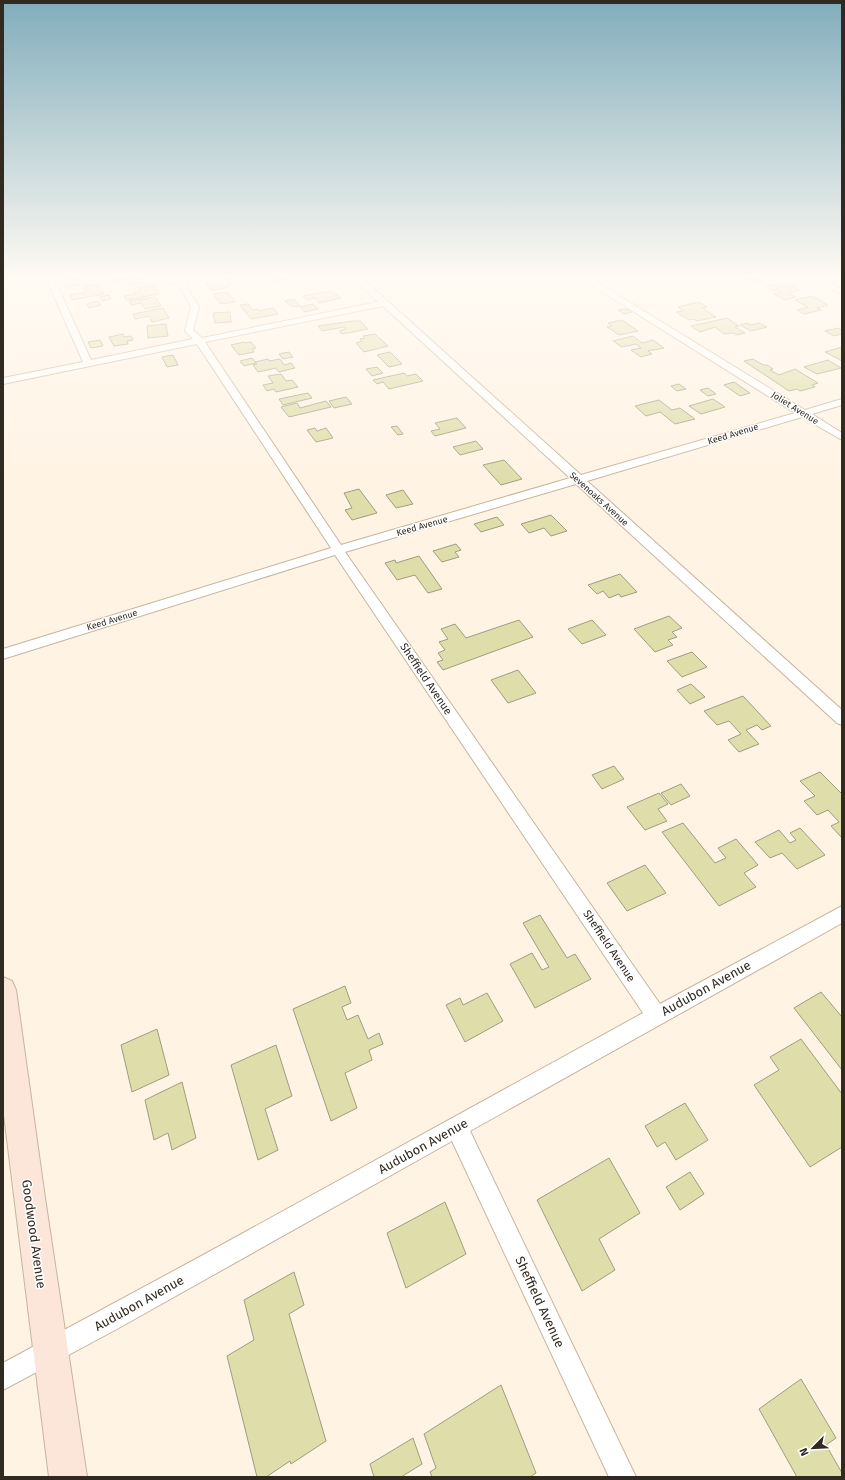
<svg xmlns="http://www.w3.org/2000/svg" width="845" height="1480" viewBox="0 0 845 1480" font-family="'Fira Sans',sans-serif">
  <style>
    .building { fill: #dfddaa; stroke: #9e9d81 }
    .lines { fill: none; stroke-linecap: round; stroke-linejoin: round }
    .street-casing { stroke: #c7b59d; stroke-width: 2 }
    .secondary-casing { stroke: #c7b59d; stroke-width: 2 }
    .street { fill: #fff; fill-rule: evenodd }
    .secondary { fill: #fce6da; fill-rule: evenodd }
    .labels { text-anchor: middle; dominant-baseline: central; stroke-width: 3; stroke-linejoin: round; paint-order: stroke }
    .far-street-label { font-size: 9px; fill: #312a20; stroke: #fff }
    .street-label { font-size: 11px; fill: #312a20; stroke: #fff }
    .near-street-label { font-size: 13px; fill: #312a20; stroke: #fff }
  </style>
  <rect width="100%" height="100%" fill="#fff3e4"/>
  <!-- building -->
  <path class="building" d="M62,278h18l-3,1 3,6 -14,2z
    M142,278l3,5 -16,2 -2,-5 -12,2 -2,-3z
    M272,278h21l-21,4 -3,-3z
    M764,278l-2,1 3,2 -9,2 -8,-4z
    M228,279l4,5h-5l3,3 -19,4 -6,-8z
    M786,283l14,7 -12,3 8,4 -11,3 -11,-6 8,-2 -4,-2 -5,1 -8,-5z
    M99,284l5,10 -32,6 -2,-5 15,-3 -2,-6z
    M153,285l6,9 -33,6 -2,-4 12,-2 -1,-2 5,-1 -2,-4z
    M331,291l10,7 -22,5 -4,-5 -8,2 -4,-4z
    M228,292l7,10 -15,2 -7,-10z
    M109,295l2,4 -9,2 -2,-4z
    M812,296l16,9 -11,3 4,2 -17,4 -7,-4 11,-3 -13,-7z
    M155,297l6,9 -16,3 -4,-6 -10,2 -2,-4z
    M294,299l6,7 -7,1 -9,-6z
    M98,301l3,4 -12,3 -2,-4z
    M699,302l8,5 -5,1 14,9 -19,4 -3,-2 -5,1 -13,-8 8,-1 -6,-4z
    M248,304l5,6 5,-1 1,2 14,-3 5,6 -27,5 -11,-14z
    M313,304l5,5 -13,3 -5,-5z
    M163,308l6,10 -17,4 -3,-6 -14,3 -2,-5z
    M626,309l6,3 -8,2 -6,-4z
    M230,312l1,10 -16,1 -2,-10z
    M727,318l12,8 -4,1 10,6 -8,2 -4,-2 -9,1 -9,-7 -15,5 -9,-6z
    M622,320l16,11 -19,4 -12,-8 5,-1 -4,-3z
    M353,321h7l8,8 -26,5 -3,-3 7,-2 -2,-2 -22,4 -4,-5z
    M748,323l2,2 9,-2 8,4 -16,4 -11,-6z
    M166,324l2,12 -20,2 -1,-12z
    M838,328l4,2v4l-8,2 -9,-5z
    M123,334l1,3 7,-1 2,4 -6,1 1,3 -14,2 -5,-9z
    M375,334l13,12 -24,6 -8,-9 6,-2 -2,-2 5,-1 -2,-2z
    M633,336l9,7 11,-3 11,8 -16,3 4,3 -11,3 -10,-7 10,-2 -5,-4 -14,3 -9,-6z
    M100,340l3,6 -12,2 -3,-6z
    M244,342l1,1 6,-1 5,6 -4,1 2,3 -15,3 -8,-10z
    M842,347v14l-17,-9z
    M289,352l4,5 -10,2 -4,-5z
    M390,352l12,12 -13,3 -12,-12z
    M173,355l5,10 -11,2 -5,-10z
    M252,358l4,5 -12,3 -4,-5z
    M268,359l1,2 11,-2 4,6 7,-2 4,5 -16,4 -3,-4 -18,4 -5,-7 4,-1 -2,-2z
    M753,359l10,6h4l6,4 -3,1 9,5 16,-6 23,14 -6,2 3,2 -15,4 -3,-2 -8,2 -45,-30z
    M828,360l13,8 -24,6 -13,-7z
    M377,367l6,6 -11,3 -6,-7z
    M404,373l3,3 9,-2 7,7 -34,8 -6,-7 -6,2 -4,-4z
    M281,374l5,7 6,-1 6,7 -22,5 -2,-3 -7,2 -4,-6 10,-2 -5,-7z
    M734,382l16,11 -10,3 -16,-11z
    M679,384l7,5 -9,2 -6,-5z
    M708,388l8,6 -8,2 -8,-6z
    M308,393l4,5 -29,7 -4,-6z
    M346,397l6,7 -18,4 -5,-7z
    M713,399l12,8 -24,7 -12,-8z
    M659,400l13,10 8,-2 15,11 -20,5 -15,-12 -14,4 -11,-10z
    M326,401l5,6 -42,10 -8,-10 16,-4 3,5z
    M457,418l9,10 -31,8 -4,-5 9,-2 -5,-6z
    M397,426l6,8 -5,1 -7,-8z
    M315,428l2,3 9,-3 7,10 -17,4 -9,-12z
    M476,441l7,8 -23,6 -7,-8z
    M504,460l18,19 -21,6 -18,-20z
    M359,489l18,24 -25,7 -7,-10 7,-2 -8,-15z
    M403,490l10,14 -17,4 -10,-13z
    M551,515l16,16 -16,5 -7,-8 -15,5 -8,-9z
    M497,517l7,8 -23,7 -7,-8z
    M456,544l5,6 -6,2 4,5 -17,5 -9,-11z
    M419,556l23,33 -14,4 -13,-18 -18,5 -12,-17 10,-3 1,3z
    M620,574l17,18 -16,5 -2,-3 -10,4 -6,-7 -6,3 -9,-9z
    M669,616l13,12 -10,4 5,5 -9,3 5,5 -18,7 -21,-23z
    M519,620l14,17 -90,33 -6,-8 6,-2 -5,-7 7,-3 -6,-8 9,-3 -7,-10 14,-5 11,14z
    M592,620l14,15 -24,9 -14,-15z
    M692,652l15,15 -25,10 -15,-16z
    M518,670l18,23 -28,10 -17,-23z
    M691,684l14,13 -15,7 -13,-14z
    M743,696l28,30 -9,4 -5,-5 -11,5 13,14 -20,8 -11,-12 13,-6 -12,-13 -12,4 -13,-14z
    M614,766l10,13 -22,10 -10,-14z
    M820,772l22,22v44l-11,-12 8,-4 -11,-12 -11,5 -13,-14 11,-5 -15,-15z
    M681,784l9,12 -19,9 -10,-12z
    M659,793l9,11 -10,5 9,12 -22,9 -18,-23z
    M683,823l32,40 11,-5 -8,-10 18,-9 22,26 -14,8 12,14 -37,19 -57,-74z
    M800,828l25,27 -28,14 -15,-16 -12,5 -15,-16 24,-12 11,13 6,-3 -6,-7z
    M645,865l21,28 -39,18 -20,-28z
    M540,915l27,43 8,-4 16,25 -56,29 -25,-44 22,-11 10,17 7,-3 -26,-44z
    M345,986l6,17 -9,4 5,13 11,-5 10,24 11,-6 4,11 -14,6 3,10 -27,13 12,35 -26,13 -38,-112z
    M821,992l21,25v53l-48,-62z
    M487,993l16,28 -38,21 -19,-37 14,-7 3,7z
    M157,1029l12,46 -37,17 -11,-47z
    M801,1039l41,55v53l-32,20 -56,-82 25,-15 -9,-13z
    M276,1045l16,51 -27,13 13,41 -20,10 -27,-95z
    M182,1082l14,56 -24,12 -4,-17 -14,7 -9,-40z
    M685,1103l23,37 -32,20 -11,-18 -8,5 -12,-21z
    M609,1158l31,55 -41,26 16,31 -33,21 -45,-91z
    M690,1172l14,22 -24,16 -14,-23z
    M445,1202l21,52 -60,34 -19,-55z
    M294,1272l10,33 -15,9 37,127 -35,23 -1,-3 -24,16h-9l-30,-121 27,-16 -10,-40z
    M801,1379l35,59 -10,7 16,28v4h-45l-38,-68z
    M501,1385l35,88 -6,4h-98l-2,-5 6,-4 -12,-34z
    M413,1438l9,26 -21,13h-27l-4,-13z"/>
  <g class="lines">
    <defs>
      <path id="street" d="M46,278h8l37,82 102,-21 -8,-8 6,-24 -13,-24h-14l-12,-5h41l-9,4 15,25 -6,23 9,8 176,-36 -25,-24h9l219,197 214,-62 -215,-135h10l215,132 37,-11v6l-30,9 30,19v7l-40,-23 -215,64 255,229v15l-5,-2 -261,-239 -231,68 315,452 182,-98v17l-372,208 166,346h-27l-157,-336 -335,188 -114,61v-27l202,-109 438,-241 -308,-458 -332,104v-10l328,-101 -134,-204 -194,40v-6l80,-16zM383,306l187,172 -229,67 -136,-203z
        M810,278h10l22,11v5z"/>
      <path id="secondary" d="M3,977l9,4 4,9 29,208 42,279h-38l-46,-370z"/>
    </defs>
    <!-- street casing -->
    <use href="#street" class="street-casing"/>
    <!-- secondary casing -->
    <use href="#secondary" class="secondary-casing"/>
    <!-- street -->
    <use href="#street" class="street"/>
    <!-- secondary -->
    <use href="#secondary" class="secondary"/>
  </g>
  <!-- sky -->
  <linearGradient id="sky" x2="0" y2="1"><stop stop-color="#81adbc"/><stop offset="0.57" stop-color="#fffaf3"/><stop offset="1" stop-color="#fffaf3" stop-opacity="0"/></linearGradient>
  <rect width="845" height="485" fill="url(#sky)"/>
  <g class="labels">
    <!-- far-street labels -->
    <g class="far-street-label">
      <text transform="translate(795 408) rotate(32)">Joliet Avenue</text>
      <text transform="translate(733 434) rotate(-17)">Keed Avenue</text>
      <text transform="translate(599 499) rotate(42)">Sevenoaks Avenue</text>
      <text transform="translate(422 526) rotate(-16)">Keed Avenue</text>
      <text transform="translate(112 620) rotate(-17)">Keed Avenue</text>
    </g>
    <!-- street labels -->
    <g class="street-label">
      <text transform="translate(426 679) rotate(56)">Sheffield Avenue</text>
      <text transform="translate(609 946) rotate(56)">Sheffield Avenue</text>
    </g>
    <!-- near-street labels -->
    <g class="near-street-label">
      <text transform="translate(706 988) rotate(-29)">Audubon Avenue</text>
      <text transform="translate(423 1146) rotate(-29)">Audubon Avenue</text>
      <text transform="translate(34 1234) rotate(82)">Goodwood Avenue</text>
      <text transform="translate(540 1302) rotate(65)">Sheffield Avenue</text>
      <text transform="translate(139 1303) rotate(-29)">Audubon Avenue</text>
    </g>
  </g>
  <!-- border -->
  <rect width="845" height="1480" fill="none" stroke="#312a20" stroke-width="8"/>
  <!-- north arrow -->
  <g transform="translate(813 1448) rotate(246)" stroke="#ffffff" stroke-width="3" paint-order="stroke">
  <path d="M0-3L7 15L0 10L-7 15Z" fill="#312a20"/>
  <text y="-6" font-size="11" font-weight="bold" text-anchor="middle" fill="#312a20">N</text>
  </g>
</svg>
